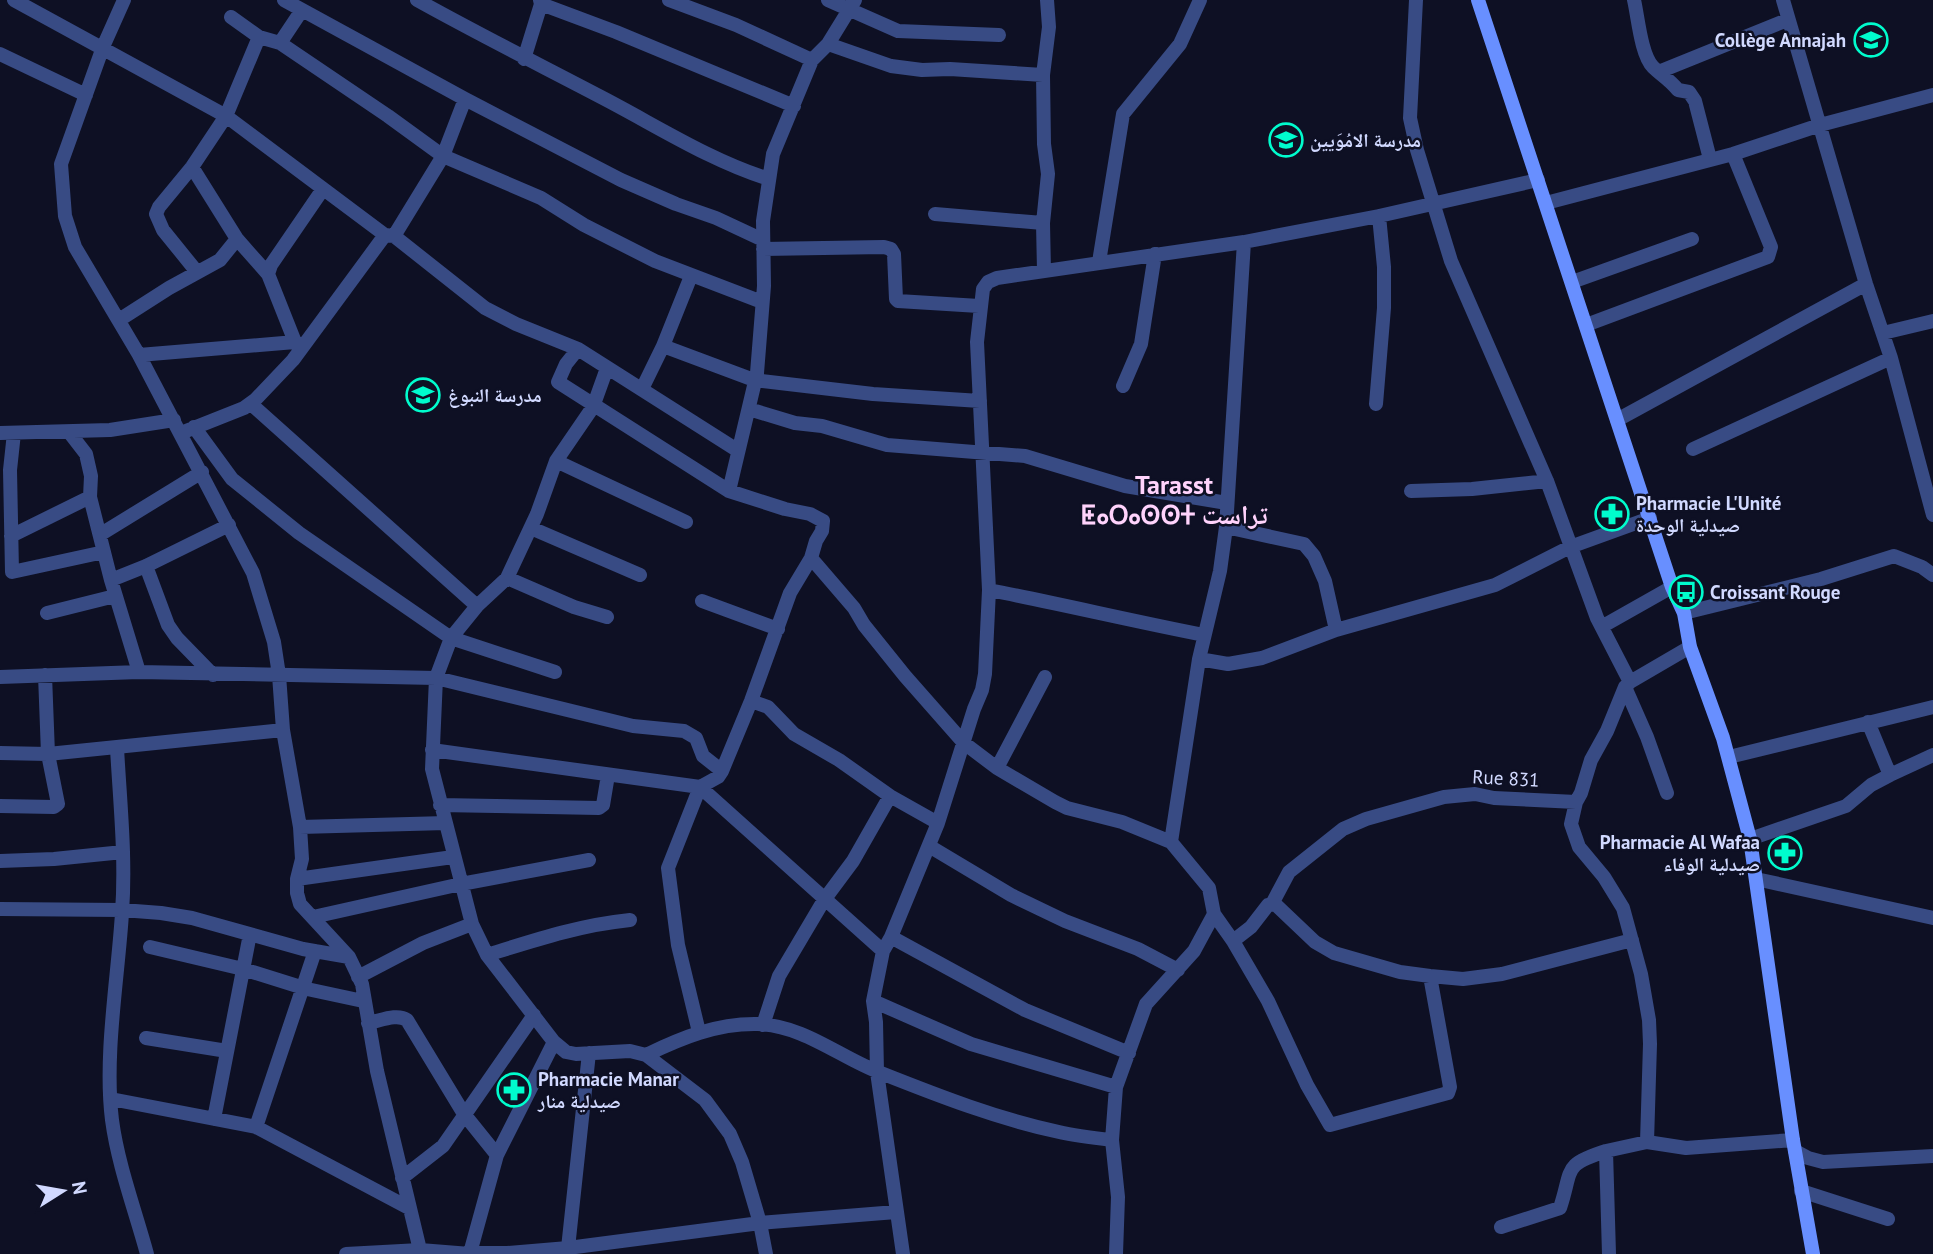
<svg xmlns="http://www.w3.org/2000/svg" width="1933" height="1254" viewBox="0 0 1933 1254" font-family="'PT Sans','Noto Naskh Arabic','Noto Sans Tifinagh',sans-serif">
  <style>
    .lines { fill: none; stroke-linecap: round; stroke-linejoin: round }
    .street { stroke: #384b84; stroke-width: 14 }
    .secondary { stroke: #688fff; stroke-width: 14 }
    .labels { text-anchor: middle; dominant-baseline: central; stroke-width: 5; stroke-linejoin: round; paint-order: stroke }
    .poi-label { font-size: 19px; font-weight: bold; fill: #d1d9ff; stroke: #0e1024; text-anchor: start }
    .street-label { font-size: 19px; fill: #d1d9ff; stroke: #0e1024 }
    .district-label { font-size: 26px; font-weight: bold; fill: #ffd3fc; stroke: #0e1024 }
  </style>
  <rect width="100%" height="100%" fill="#0e1024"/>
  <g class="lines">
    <!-- street -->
    <path class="street" d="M14,0l212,116 159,119 9,1 91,72 31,16 62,25 159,101
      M124,0l-21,47 -42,117 4,52 10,31 64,108 114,218 21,69 5,33 4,55 17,97 2,32 -5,20v14l3,11 49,53 13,27 15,87 43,179 50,4
      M284,0l181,99 156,81 55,24 40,14 47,22
      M417,0c61,34 123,65 184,97 56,29 108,63 168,82
      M540,0l1,4 75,28 178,74
      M669,0l67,25 76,35
      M828,0l70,31 101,4
      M1416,0l-6,118 7,32 34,111 96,220 50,137 33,64
      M1634,0c4,17 7,55 19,67 8,8 16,12 25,23l11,2 6,9 15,58
      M1783,0l83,284 25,74 42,157
      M231,17l28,20 21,6 108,73 55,40 98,42 43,27 71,36 107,41
      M280,43l22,-33
      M828,44l63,22 31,4 28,-1 93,6
      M0,54l86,41
      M524,59l17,-55
      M1661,71l126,-51
      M192,167l45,72 31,35
      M1546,203l187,-49 87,-29 113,-30
      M935,214l108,9 1,48
      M1043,223l5,-49 -4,-30 -1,-69 6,-48 -2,-27
      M394,236l49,-80 22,-57
      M763,249l121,-2 7,2 3,5 2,45 2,2 81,5
      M1099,262l24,-148 57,-70 20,-44
      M197,272l-34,-42 -7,-16 3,-7 33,-40 34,-51 33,-79
      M1572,282l120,-43
      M119,320l50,-32 51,-28 17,-21
      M1586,325l182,-68 3,-10 -38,-93
      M1883,333l50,-12
      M295,342l-27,-68 3,-9 52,-76
      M663,346l91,34 119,14 107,7
      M578,349l-12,15 -8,18 171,109
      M139,355l156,-13 6,2
      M607,368l-14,39 -37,54 -19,53 -30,64 -30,28 -26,32 -15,40 -4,91 40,155 15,31 67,87 12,10 10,2 54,-3 16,4 59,45 25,34 12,28 18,61 136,-11
      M1123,386l18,-42 14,-90
      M642,389l21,-43 28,-70
      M251,404l226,202
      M1376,404l8,-96v-41l-5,-51
      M749,409l46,14 27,3 65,19 138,11 100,30 102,17
      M1617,420l249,-136
      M194,427l38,52 67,54 152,105 104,34
      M186,431l58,-23 11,-8 38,-40 92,-125
      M69,432l17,22 5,22 -1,21 21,83 28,92
      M0,433l110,-3 64,-10
      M14,433l-4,37 2,102 92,-20
      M1693,449l198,-91
      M556,461l130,61
      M1411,491l61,-2 75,-8
      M1226,527l78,17 10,12 11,25 11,49
      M531,528l109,47
      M101,534l101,-62
      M11,536l79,-39
      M811,558l43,50 10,17 41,51 59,67 33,25 58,34 12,6 55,14 49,20 38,46 5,26 -20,37 -48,53 -30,83 -4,53 6,57 -2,57
      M146,566l22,59 9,13 36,37
      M507,578l67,29 33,10
      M111,580l35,-14 83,-41
      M989,590c72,14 143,31 215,45
      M702,601l76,28
      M47,613l68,-17
      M1684,613l137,-34 73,-23 28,11 11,8
      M1603,626l69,-39
      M1199,659l29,5 34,-6 74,-28 159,-45 75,-38 80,-29
      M0,677l139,-5 297,6 197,48 51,5 12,7 7,18 19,15
      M1625,687l22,50 20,56
      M751,701l17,6 26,27 45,26 51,36 48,27
      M117,748c3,55 9,110 5,165 -4,65 -18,142 -10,207 6,45 23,90 35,134
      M432,750l268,37 183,164
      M0,753l48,1 235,-24
      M1729,757l204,-50
      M997,768l48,-91
      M1890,775l43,-20
      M1576,802l-5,22 8,23 25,30 19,31 18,66 8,46 1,24 -3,98 39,6 107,-8
      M440,805l159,3 4,-3 5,-30
      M0,806l54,1 4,-3 -10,-50 -3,-79
      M300,827l146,-4
      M1750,839l96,-33 25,-21 19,-10 -22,-53
      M1171,842l28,-183 21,-88 6,-44 18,-285
      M929,846l82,49 54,26 73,28 40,21
      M0,861l54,-2 69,-7
      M297,879l156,-22
      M1756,879l177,39
      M1272,904l17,-32 54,-43 23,-10 78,-22 31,-3 19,4 82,4 5,-9 10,-33 16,-29 18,-44 5,-5 60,-35
      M0,909l122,1 39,3 31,5 111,31 46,8
      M1214,914l19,27 18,-14 17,-22 7,-1 40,38 19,11 66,19 30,4 33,3 39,-5 130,-34
      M313,917l148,-33 128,-24
      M891,937l134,73 104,43
      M1233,941l35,60 39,84 23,40 118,-32 2,-6 -20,-111
      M150,947l93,22 64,20 56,12
      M487,955c48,-15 93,-30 143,-35
      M358,977l65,-34 49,-19
      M873,1001l98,43 145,43
      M368,1023c12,-2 29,-10 39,-3l57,94 33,41
      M763,1025l16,-49 45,-76 29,-39 37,-65
      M699,1032l-21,-87 -10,-77 32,-81 18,-10 4,-6 29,-70 39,-108 21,-35 5,-17 6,-10 1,-10 -13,-7 -25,-5 -56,-18 28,-118 7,-87 -1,-65 10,-67 39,-94 16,-16 27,-44
      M146,1038l81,13
      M554,1042l-57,113 -27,98h37l61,-5
      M589,1053l-21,195 192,-25 6,31
      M646,1055c35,-17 71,-32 112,-31 47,2 81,33 123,49 58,23 117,46 178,59 17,4 35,6 53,8
      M111,1099l145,28 153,81
      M214,1119l36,-185
      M256,1127l59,-176
      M1795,1151l13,7 15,4 110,-6
      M402,1178l41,-32 91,-131
      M1801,1191l87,28
      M1501,1227l59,-19c13,-39 2,-43 46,-57
      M346,1254l74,-4
      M903,1254l-26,-182 -1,-50 -3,-21 10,-50 8,-14 47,-114 36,-114 8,-19 3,-16 4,-84 -12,-248 6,-53 5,-7 9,-4 247,-36 135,-26 159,-36
      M1609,1254l-3,-103 41,-9"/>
    <!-- secondary -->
    <path class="secondary" d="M1478,0l194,587 12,26 6,34 33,91 27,101 43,301 20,114"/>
  </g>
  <!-- icons -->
  <defs>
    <symbol id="school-ring" viewBox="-11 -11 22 22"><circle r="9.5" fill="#0e1024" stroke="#00fccd" stroke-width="1.5"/><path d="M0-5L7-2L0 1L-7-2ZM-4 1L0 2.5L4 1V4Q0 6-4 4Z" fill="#00fccd"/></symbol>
    <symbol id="pharmacy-ring" viewBox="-11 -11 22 22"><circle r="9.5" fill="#0e1024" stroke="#00fccd" stroke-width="1.5"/><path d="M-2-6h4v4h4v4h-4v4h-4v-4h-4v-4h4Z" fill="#00fccd"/></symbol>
    <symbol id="bus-ring" viewBox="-11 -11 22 22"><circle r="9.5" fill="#0e1024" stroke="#00fccd" stroke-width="1.5"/><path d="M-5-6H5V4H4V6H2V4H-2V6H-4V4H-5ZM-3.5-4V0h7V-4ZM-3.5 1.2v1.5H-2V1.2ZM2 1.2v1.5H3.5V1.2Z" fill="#00fccd"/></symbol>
  </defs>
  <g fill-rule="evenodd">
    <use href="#school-ring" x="1852" y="21" width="38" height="38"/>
    <use href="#school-ring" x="1267" y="121" width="38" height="38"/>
    <use href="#school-ring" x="404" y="376" width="38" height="38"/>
    <use href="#pharmacy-ring" x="1593" y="495" width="38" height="38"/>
    <use href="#bus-ring" x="1667" y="573" width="38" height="38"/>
    <use href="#pharmacy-ring" x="1766" y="834" width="38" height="38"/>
    <use href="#pharmacy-ring" x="495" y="1071" width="38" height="38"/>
  </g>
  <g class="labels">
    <!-- poi labels -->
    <g class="poi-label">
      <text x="1846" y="40" text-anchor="end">Collège Annajah</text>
      <text x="1310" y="140">مدرسة الامُوَيين</text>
      <text x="448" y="395">مدرسة النبوغ</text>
      <text x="1636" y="503">Pharmacie L'Unité<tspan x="1636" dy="22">صيدلية الوحدة</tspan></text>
      <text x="1710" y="592">Croissant Rouge</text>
      <text x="1760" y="842" text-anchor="end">Pharmacie Al Wafaa<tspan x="1760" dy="22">صيدلية الوفاء</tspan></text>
      <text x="538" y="1079">Pharmacie Manar<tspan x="538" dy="22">صيدلية منار</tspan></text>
    </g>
    <!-- street labels -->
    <g class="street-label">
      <text transform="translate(1506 778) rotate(3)">Rue 831</text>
    </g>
    <!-- district labels -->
    <g class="district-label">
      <text x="1174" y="484">Tarasst<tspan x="1174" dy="30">ⵟⴰⵔⴰⵙⵙⵜ تراست</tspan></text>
    </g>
  </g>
  <!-- north arrow -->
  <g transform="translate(63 1191) rotate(79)" stroke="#0e1024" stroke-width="5" paint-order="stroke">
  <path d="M0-5L12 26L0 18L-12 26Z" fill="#d1d9ff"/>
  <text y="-10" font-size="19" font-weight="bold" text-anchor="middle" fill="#d1d9ff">N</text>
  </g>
</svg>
